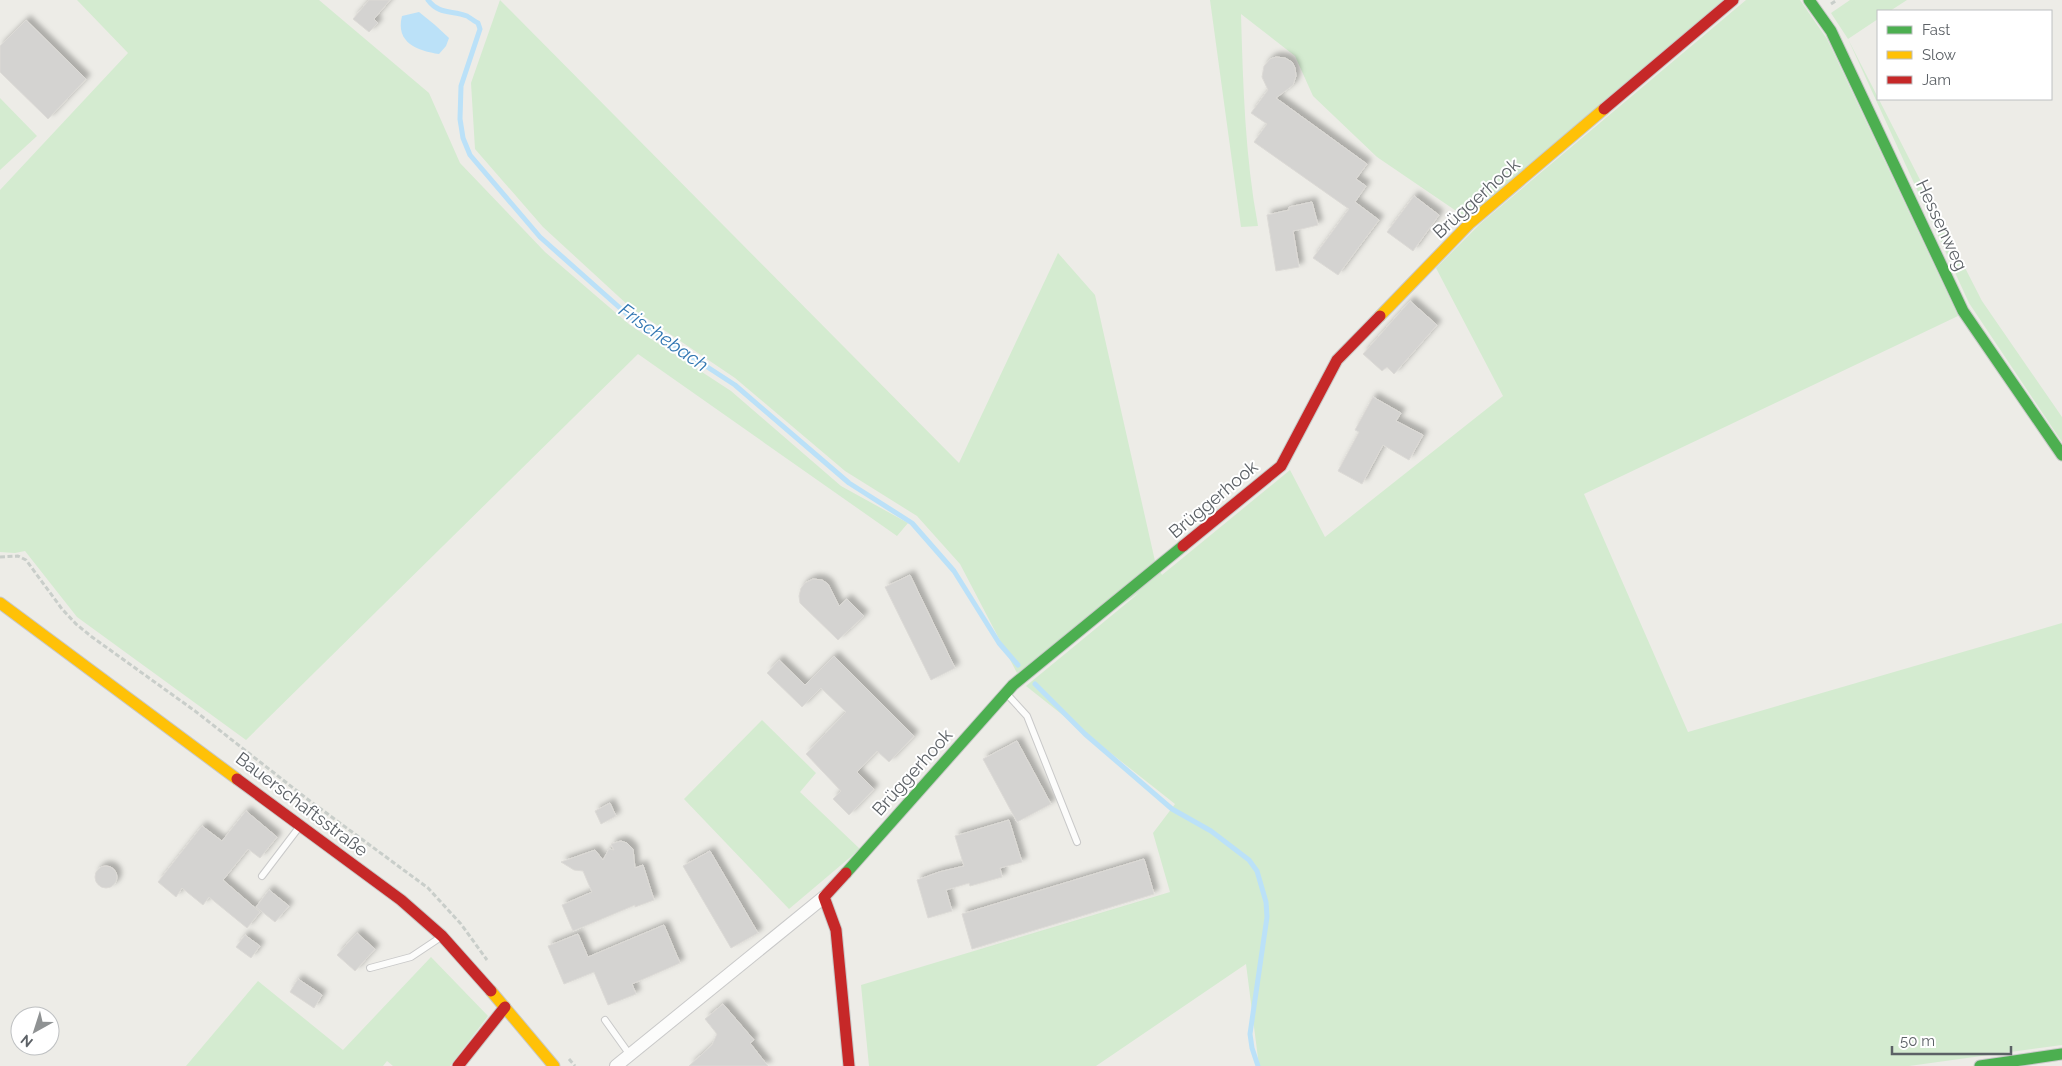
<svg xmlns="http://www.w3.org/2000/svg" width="2062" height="1066" viewBox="0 0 2062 1066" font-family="Raleway,sans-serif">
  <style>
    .green { fill: #d4ebd0 }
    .water { fill: #bbe1f8 }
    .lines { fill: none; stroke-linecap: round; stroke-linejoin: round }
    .stream { stroke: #bbe1f8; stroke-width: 5 }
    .building { fill: #d4d3d1; stroke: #dcdad6; filter: url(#shadow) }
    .lane-casing { stroke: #c9c9c9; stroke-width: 8 }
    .street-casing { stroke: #c9c9c9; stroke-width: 14 }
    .fast-casing { stroke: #c8c9c8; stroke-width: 13 }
    .slow-casing { stroke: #c8c9c8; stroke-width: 13 }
    .jam-casing { stroke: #c8c9c8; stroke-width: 13 }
    .path { stroke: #c9ceca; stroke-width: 3; stroke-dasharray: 5 2.5; stroke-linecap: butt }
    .lane { stroke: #fcfcfb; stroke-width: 6 }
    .street { stroke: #fcfcfb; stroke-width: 12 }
    .fast { stroke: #4caf50; stroke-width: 11 }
    .slow { stroke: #ffc107; stroke-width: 11 }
    .jam { stroke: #c62828; stroke-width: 11 }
    .labels { text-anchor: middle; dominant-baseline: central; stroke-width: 4; stroke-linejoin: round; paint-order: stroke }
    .street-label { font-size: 18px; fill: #5c6166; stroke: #fff }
    .water-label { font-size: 19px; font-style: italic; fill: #3478b3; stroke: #fff }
  </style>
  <defs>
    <filter id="shadow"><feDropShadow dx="4.5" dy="-4.5" stdDeviation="2.5" flood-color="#0004"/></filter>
  </defs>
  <rect width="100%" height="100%" fill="#edece7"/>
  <!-- green -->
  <path class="green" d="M77,0h242l110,93 31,70 85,89 85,73 101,66 110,95 67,37 -11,13 -259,-182 -392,386 -169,-123 -52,-66 -10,2 -15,-1v-362l128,-137z
    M500,0l459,463 99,-210 37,42 60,266 7,14 128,-105 35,67 178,-141 -67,-128 45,-45 265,-223h54l27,39 131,277 -374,178 104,238 374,-109v422l-153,21h-650l-13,-102 -150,102h-227l-8,-81 309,-93 -17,-59 22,-29 -149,-118 113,-93 -122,80 -57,-109 -43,-48 -72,-45 -110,-93 -105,-71 -87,-80 -68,-78 -4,-66z
    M1210,0h514l-256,219 -91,-62 -64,-61 -18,-40 -54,-42c2,71 4,142 17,212l-17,1z
    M1850,0h57l-17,11h-12v8l-30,20 134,262 80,116v25l-93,-139 -121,-264 -17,-26z
    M0,98l37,38 -37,34z
    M762,720l54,53 -16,19 60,57 -71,60 -105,-110z
    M431,957l57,59 -38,50h-57l-6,-5 -4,5h-197l72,-85 85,69z"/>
  <!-- water -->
  <path class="water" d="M419,12l16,13 14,13 -3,8 -7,8c-21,-3 -44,-11 -37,-38z"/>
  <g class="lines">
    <!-- stream -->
    <path class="stream" d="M428,0c11,15 24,10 39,16 3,2 7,5 11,7l2,6 -19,57 -1,33 3,19 7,17 70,82 89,79 106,69 114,98 63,40 42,48 45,72 19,22
      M1035,684l50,50 87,75 39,22 38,29 8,11 9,31 1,15 -17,117 2,14 6,18"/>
  </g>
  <!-- building -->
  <path class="building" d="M369,0h21l-16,19 4,4 -9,9 -16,-13z
    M26,20l60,59 -38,40 -48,-47v-26z
    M1276,57l9,1 7,4 3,6 1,8 -3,9 -17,13 91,66 -11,15 10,7 -11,16 24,18 -41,55 -25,-17 36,-49 -95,-67 13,-18 -16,-11 17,-23 -6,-13 2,-11 6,-7z
    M1414,196l25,19 -26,36 -26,-19z
    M1312,202l6,23 -25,6 6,36 -23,4 -9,-56 22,-5v-3z
    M1410,301l27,24 -43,49 -7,-7 -5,4 -19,-17z
    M1373,397l28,16 -5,8 27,14 -14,25 -26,-15 -21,39 -24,-13 21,-39 -4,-2z
    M910,575l45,93 -24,12 -46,-93z
    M813,579l9,1 6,4 11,22 8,-7 17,17 -26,24 -38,-37 -1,-7 2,-8 4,-5z
    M834,656l80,80 -25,26 -12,-11 -20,21 17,17 -25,26 -16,-16 8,-8 -35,-37 40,-42 -25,-24 -19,19 -35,-34 12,-13 26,25z
    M1017,741l34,63 -34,18 -34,-63z
    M610,803l6,13 -15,8 -6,-13z
    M246,811l31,26 -17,21 -12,-9 -25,31 37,32 -13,16 -38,-31 -6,8 -21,-17 -6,9 -18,-15 44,-56 20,15z
    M1009,820l13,42 -22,6 2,9 -32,9 -1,-3 -23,7 6,21 -24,7 -11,-38 22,-8 25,-6 -9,-30z
    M621,841l6,2 6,6 2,19 8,-3 11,35 -19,7v-2l-62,26 -11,-26 30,-13 -9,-21 -9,-1 -13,-8 34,-12 8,10 6,-11 5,1 -3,-6z
    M710,851l48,82 -27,15 -48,-82z
    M1144,859l10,35 -182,55 -10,-35z
    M95 877a11 11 0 1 1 22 0a11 11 0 1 1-22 0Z
    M269,890l20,16 -14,16 -19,-15z
    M664,925l16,38 -48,21 4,10 -28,11 -14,-33 -30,12 -16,-38 30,-12 10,23z
    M357,933l18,16 -20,22 -18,-16z
    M245,935l15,11 -9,12 -15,-11z
    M298,979l24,16 -8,13 -24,-16z
    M723,1004l31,36 -4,3 18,23h-79l23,-21 5,-11 -12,-15z"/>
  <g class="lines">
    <defs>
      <path id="lane" d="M1006,693l21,23 50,126
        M262,876l38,-50
        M370,968l41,-11 30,-20
        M605,1020l25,35"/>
      <path id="street" d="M616,1066l208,-169"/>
      <path id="fast" d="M1809,0l22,31 132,280 99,144
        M846,873l167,-188 170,-139
        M1980,1066l82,-12"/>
      <path id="slow" d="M1380,316l90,-93 134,-114
        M0,603l237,176
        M491,991l63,75"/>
      <path id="jam" d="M1604,109l129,-109
        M1183,546l98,-80 56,-106 43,-44
        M237,779l164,121 41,36 49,55
        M846,873l-22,24 12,33 13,136
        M458,1066l47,-59"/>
    </defs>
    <!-- lane casing -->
    <use href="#lane" class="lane-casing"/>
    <!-- street casing -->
    <use href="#street" class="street-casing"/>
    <!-- fast casing -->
    <use href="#fast" class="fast-casing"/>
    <!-- slow casing -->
    <use href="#slow" class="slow-casing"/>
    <!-- jam casing -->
    <use href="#jam" class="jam-casing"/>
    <!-- path -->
    <path class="path" d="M1831,4l6,-4
      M0,557l18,-1 8,4 36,49 14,15 16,13 103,74 111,87 122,90 33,36 26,36
      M569,1059l6,7"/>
    <!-- lane -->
    <use href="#lane" class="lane"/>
    <!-- street -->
    <use href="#street" class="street"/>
    <!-- fast -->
    <use href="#fast" class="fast"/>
    <!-- slow -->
    <use href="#slow" class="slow"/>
    <!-- jam -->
    <use href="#jam" class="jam"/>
  </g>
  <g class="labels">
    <!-- street labels -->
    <g class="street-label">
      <text transform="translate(1476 198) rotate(-42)">Brüggerhook</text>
      <text transform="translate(1942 225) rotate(65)">Hessenweg</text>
      <text transform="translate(1213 499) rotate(-40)">Brüggerhook</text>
      <text transform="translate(912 772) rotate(-48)">Brüggerhook</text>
      <text transform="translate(302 804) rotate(37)">Bauerschaftsstraße</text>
    </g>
    <!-- water labels -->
    <g class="water-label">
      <text transform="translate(664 337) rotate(35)">Frischebach</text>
    </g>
  </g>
  <!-- legend -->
  <rect x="1877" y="10" width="175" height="90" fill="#ffffff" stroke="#bec0c2"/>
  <rect x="1887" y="26" width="25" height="8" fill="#4caf50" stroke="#bec0c2"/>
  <text x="1922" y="35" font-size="15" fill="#5c6166">Fast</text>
  <rect x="1887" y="51" width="25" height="8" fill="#ffc107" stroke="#bec0c2"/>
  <text x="1922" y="60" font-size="15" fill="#5c6166">Slow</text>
  <rect x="1887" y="76" width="25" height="8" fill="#c62828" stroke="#bec0c2"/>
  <text x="1922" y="85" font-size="15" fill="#5c6166">Jam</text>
  <!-- north arrow -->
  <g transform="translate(35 1031) rotate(219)"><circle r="24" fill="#ffffff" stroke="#bec0c2"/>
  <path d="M0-4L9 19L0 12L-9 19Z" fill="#8f9293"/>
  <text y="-8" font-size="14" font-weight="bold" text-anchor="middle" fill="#5c6166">N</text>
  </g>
  <!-- scale -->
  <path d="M1892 1046v8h119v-8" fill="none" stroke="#5c6166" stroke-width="2.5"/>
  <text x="1900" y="1046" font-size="15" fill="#5c6166" stroke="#ffffff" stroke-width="4" paint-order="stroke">50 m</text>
</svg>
